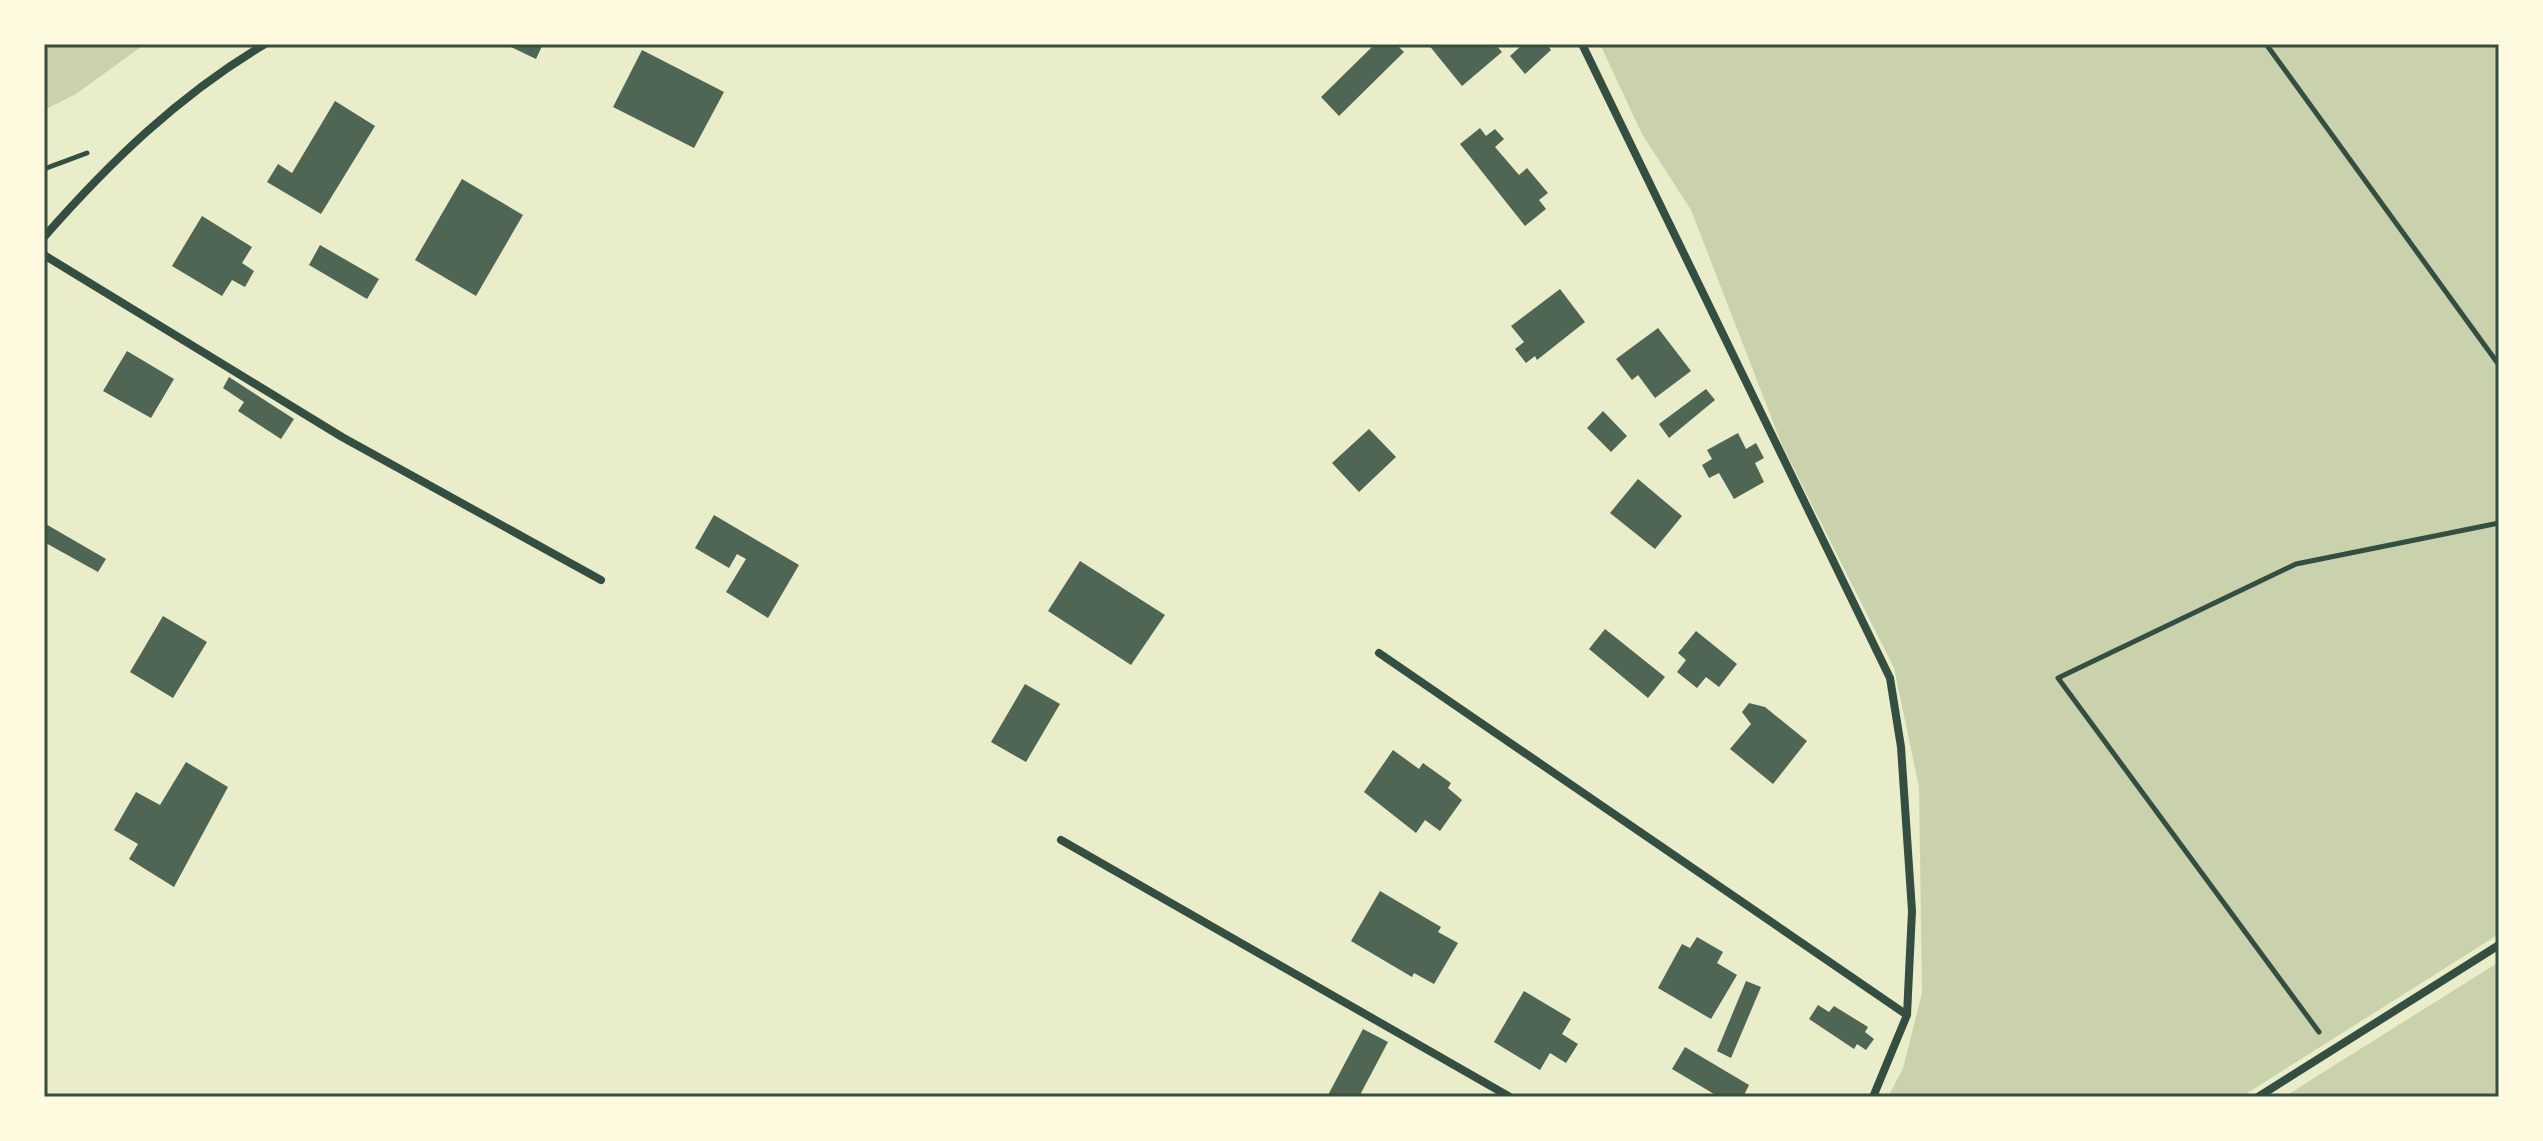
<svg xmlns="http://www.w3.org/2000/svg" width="2543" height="1141" viewBox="0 0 2543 1141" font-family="Inter,sans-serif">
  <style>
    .green { fill: #cad2ad }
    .building { fill: #4f6655 }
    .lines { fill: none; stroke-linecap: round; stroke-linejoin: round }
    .path { stroke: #344e41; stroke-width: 5 }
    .minor { stroke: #344e41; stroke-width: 8 }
    .neatline { fill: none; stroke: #344e41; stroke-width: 3 }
  </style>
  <rect width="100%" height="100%" fill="#e9edc9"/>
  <!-- green -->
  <path class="green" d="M44,44h101l-69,50 -32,16z
    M1600,44h899v890l-258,163h-353l15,-29 19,-75 -3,-206 -25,-119 -112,-223 -91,-235 -49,-76z
    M2499,962v135h-214l21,-14z"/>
  <!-- building -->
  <path class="building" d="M505,44h38l-7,15z
    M1375,44h21l8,8 -65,64 -18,-19z
    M1428,44h67l7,8 -40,34z
    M1523,44h24l4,6 -26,24 -15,-18z
    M642,50l82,42 -30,56 -81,-41z
    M335,101l40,25 -54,88 -54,-32 11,-18 14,9z
    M1480,128l6,8 9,-7 9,10 -9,8 24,28 8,-7 21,25 -9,7 7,9 -21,17 -65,-82z
    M462,179l61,36 -47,81 -61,-36z
    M202,216l50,31 -10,16 12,8 -9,16 -13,-7 -10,16 -50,-30z
    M320,245l59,34 -12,20 -58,-34z
    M1560,289l25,33 -48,38 -2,-4 -9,7 -11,-14 9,-7 -13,-16z
    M1658,328l33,43 -36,27 -17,-23 -6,5 -16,-21z
    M127,351l47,28 -23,39 -48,-27z
    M229,377l65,42 -13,20 -43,-28 6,-9 -21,-14z
    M1706,389l9,11 -46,38 -10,-14z
    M1603,411l24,25 -16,16 -24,-24z
    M1369,429l27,28 -37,35 -27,-29z
    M1738,433l8,16 10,-6 8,15 -9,5 9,19 -30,17 -15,-26 -10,5 -7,-13 10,-6 -5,-9z
    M1638,479l44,37 -27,33 -45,-36z
    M714,515l85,50 -31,53 -42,-26 20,-33 -9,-5 -8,14 -34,-20z
    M44,523l62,36 -8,13 -54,-30z
    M1080,561l85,54 -34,50 -83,-54z
    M163,616l44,26 -34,56 -43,-26z
    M1605,629l60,48 -17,21 -59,-49z
    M1696,631l41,33 -18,23 -13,-10 -9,11 -20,-16 9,-12 -8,-7z
    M1025,684l35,20 -34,58 -35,-20z
    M1749,703l16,4 42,34 -34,43 -43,-35 21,-25 -9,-12z
    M1393,750l26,19 4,-6 28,20 -3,5 14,12 -22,31 -15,-11 -9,13 -52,-41z
    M186,762l42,25 -54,100 -45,-28 9,-15 -24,-14 22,-38 24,13z
    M1380,891l61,36 -3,5 20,11 -24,41 -20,-11 -2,4 -61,-36z
    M1697,937l26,15 -6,11 20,12 -26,44 -53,-31 24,-44 8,4z
    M1746,981l15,6 -30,71 -14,-7z
    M1524,991l47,28 -9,15 16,10 -12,19 -16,-10 -10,17 -46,-28z
    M1818,1005l11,7 5,-6 34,21 -3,5 9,7 -8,11 -9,-6 -3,5 -45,-30z
    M1363,1029l25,13 -28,53 5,2h-38z
    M1685,1047l64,38 -6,12h-24l-47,-28z"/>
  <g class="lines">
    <!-- path -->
    <path class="path" d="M2266,44l233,321
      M44,169l43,-16
      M2319,1032l-261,-354 238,-114 203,-41"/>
    <!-- minor -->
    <path class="minor" d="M1582,44l308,634 11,69 11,164 -5,104 -34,82
      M44,237c66,-75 135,-142 221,-193
      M44,255l298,182 259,143
      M1379,653l528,362
      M1061,840l449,257
      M2258,1097l241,-152"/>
  </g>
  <!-- border -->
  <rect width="2543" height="1141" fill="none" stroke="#fefae0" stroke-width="92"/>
  <rect x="46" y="46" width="2451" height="1049" class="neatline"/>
</svg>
